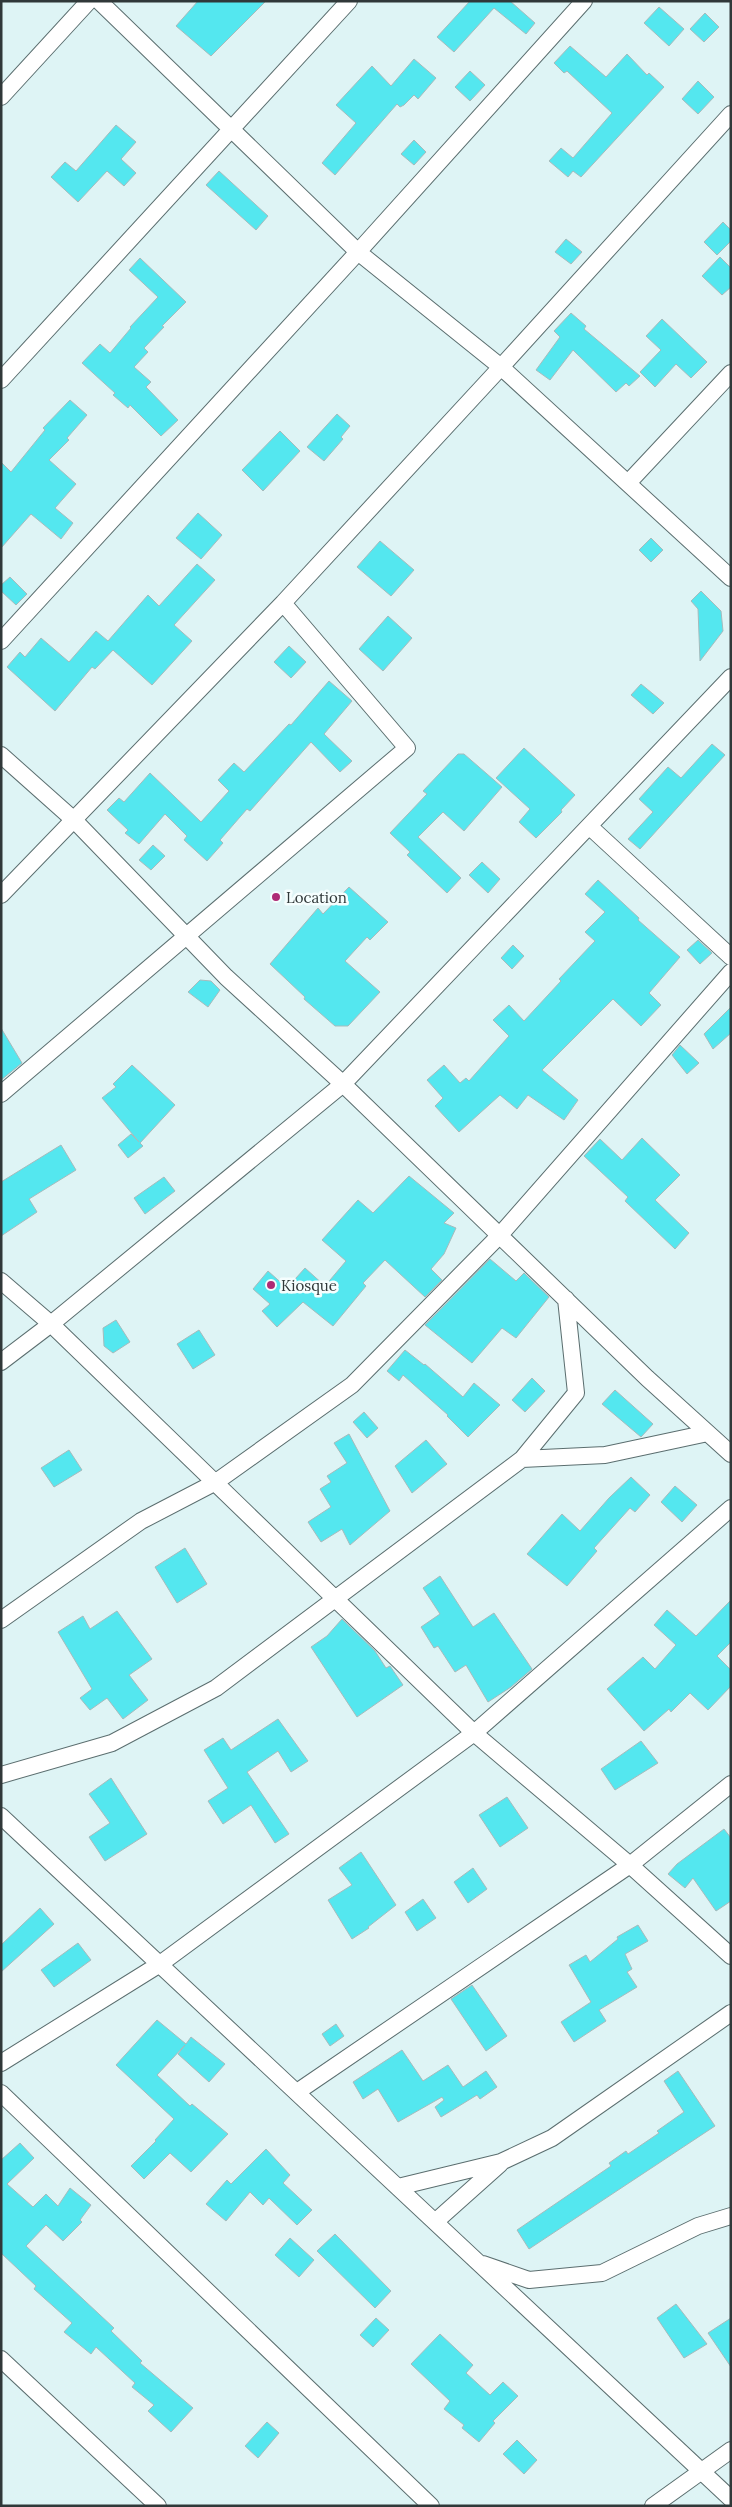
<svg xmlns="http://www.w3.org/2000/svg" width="732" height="2507" viewBox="0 0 732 2507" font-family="Lora,serif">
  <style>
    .building { fill: #54e7ef; stroke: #a6bbbc }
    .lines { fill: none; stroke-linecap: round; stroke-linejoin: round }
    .minor-casing { stroke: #5b6e6f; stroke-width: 18 }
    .minor { stroke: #fff; stroke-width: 16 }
    .poi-dot { fill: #ae2b75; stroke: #f5fefe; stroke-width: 2 }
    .labels { text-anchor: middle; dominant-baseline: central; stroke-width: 5; stroke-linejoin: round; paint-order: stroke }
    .poi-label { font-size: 15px; fill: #303839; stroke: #f5fefe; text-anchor: start }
  </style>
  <rect width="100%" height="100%" fill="#def4f5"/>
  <!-- building -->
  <path class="building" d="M198,1h68l-55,55 -35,-30z
    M470,1h40l25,22 -9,11 -32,-26 -40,44 -17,-15z
    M659,7l25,22 -15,17 -25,-23z
    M705,13l14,14 -15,15 -14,-13z
    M570,46l36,31 21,-23 20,21 2,-2 15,14 -83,90 -8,-6 -5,6 -19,-16 12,-13 12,10 39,-45 -45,-42 -3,2 -10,-10z
    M414,59l22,19 -18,21 -4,-4 -10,10 -4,2 -3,-3 -62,71 -13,-12 34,-40 -20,-18 36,-39 19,20z
    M470,71l15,14 -15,16 -15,-14z
    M698,81l16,16 -16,17 -16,-15z
    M116,125l20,17 -15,17 15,14 -12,13 -17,-15 -29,31 -27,-25 14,-15 11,9z
    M414,140l12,12 -12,13 -13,-11z
    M219,171l49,45 -12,14 -50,-45z
    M723,222l8,8v11l-14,14 -13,-13z
    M566,239l16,13 -11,12 -16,-12z
    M720,257l11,11v19l-9,8 -20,-19z
    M140,258l46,44 -24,24 2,1 -20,21 4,4 -14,15 17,15 -5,5 32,33 -17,16 -31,-31 -2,3 -15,-13 2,-2 -33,-30 18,-19 10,9 21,-25 -1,-1 28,-30 -29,-27z
    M571,313l15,13 -2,3 56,47 -11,10 -3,-3 -10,9 -43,-42 -23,30 -14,-10 24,-33 -6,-6z
    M662,319l45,43 -16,16 -15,-14 -21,23 -15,-15 21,-22 -15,-14z
    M70,400l17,15 -20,23 2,2 -20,20 27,24 -21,24 18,15 -12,16 -30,-25 -30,34v-86l10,10 34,-42 -2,-2z
    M337,414l13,12 -9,11 2,2 -19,22 -17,-14z
    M280,431l20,20 -37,40 -21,-21z
    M198,513l24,22 -21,24 -25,-21z
    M651,538l12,12 -12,12 -12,-12z
    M380,541l34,29 -23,26 -34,-29z
    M197,564l18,16 -41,45 18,16 -40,44 -39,-35 -18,19 -3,-2 -37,44 -48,-44 13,-15 5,5 16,-19 28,24 27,-31 12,10 40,-46 11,11z
    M10,577l17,17 -11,11 -15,-14v-6z
    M701,591l20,20 2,20 -23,30 -2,-52 -7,-8z
    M388,616l24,22 -29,33 -24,-22z
    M289,646l17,16 -15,16 -17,-16z
    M329,681l23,20 -28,33 28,27 -12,11 -29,-30 -61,69 -3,-2 -27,31 3,3 -16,18 -23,-21 3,-4 -22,-22 -26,30 -14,-11 3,-3 -21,-20 12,-12 5,4 26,-29 51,49 28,-31 -11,-11 16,-17 10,9 45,-48 2,1z
    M641,684l23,19 -11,11 -22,-19z
    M712,744l13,11 -85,94 -12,-10 25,-27 -14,-13 29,-32 13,11z
    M524,748l51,47 -14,15 1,2 -26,26 -17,-16 11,-13 -34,-31z
    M458,754h6l38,33 -38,44 -21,-19 -25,25 43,41 -14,15 -40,-38 3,-3 -20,-19 37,-39 -4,-3z
    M153,845l12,11 -14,14 -12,-10z
    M482,862l18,17 -12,14 -19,-18z
    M598,880l41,38 -1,2 42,37 -31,36 12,12 -20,21 -28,-27 -71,71 36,30 -14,20 -36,-25 -11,14 -17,-14 -41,37 -24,-26 8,-8 -16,-18 17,-15 16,18 6,-5 3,3 40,-45 -16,-16 16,-15 15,16 37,-40 -2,-2 36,-38 -10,-9 20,-20 -20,-18z
    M349,887l39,35 -18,18 -3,-3 -22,24 35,31 -32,34h-13l-31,-27 1,-2 -35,-33 48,-56 5,6z
    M698,940l14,13 -12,11 -13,-14z
    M513,945l11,11 -12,13 -11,-11z
    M200,980l11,1 9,9 -12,17 -20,-15z
    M731,1007v26l-18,16 -9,-15z
    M1,1028l21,35 -21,17z
    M680,1045l19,18 -12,11 -15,-19z
    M132,1065l43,40 -35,38 3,3 -15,12 -10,-13 13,-11 8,8 -37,-44 14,-11 -3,-3z
    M642,1138l38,37 -25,25 34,33 -14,16 -50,-48 3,-4 -44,-41 16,-17 22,21z
    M61,1145l15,25 -47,29 8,13 -36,24v-54z
    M409,1176l45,37 -10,10 12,5 -12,26 -13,15 11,11 -17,17 -40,-37 -22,23 3,3 -33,40 -30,-24 -26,25 -15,-16 8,-7 -17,-15 15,-18 19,17 18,-20 20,18 21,-25 -24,-21 36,-40 15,13z
    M164,1177l11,14 -30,23 -11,-16z
    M490,1259l26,22 8,-8 25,24 -33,41 -14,-10 -30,35 -47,-38z
    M116,1320l14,22 -17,11 -9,-7 -1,-18z
    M199,1330l16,25 -22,14 -16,-25z
    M405,1350l19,15 1,-1 38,33 11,-14 26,22 -32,32 -21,-21 1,-1 -45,-40 -4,6 -12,-10z
    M532,1378l13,13 -20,21 -13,-12z
    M615,1390l38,34 -12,13 -39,-33z
    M364,1412l14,16 -11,10 -14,-16z
    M349,1434l41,77 -40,34 -8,-16 -21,13 -13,-20 23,-15 -11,-18 11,-7 -4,-6 20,-13 -13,-20z
    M426,1440l21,24 -35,29 -17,-27z
    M69,1450l13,20 -28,17 -13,-19z
    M631,1477l19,18 -15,17 -5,-4 -36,40 3,3 -30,35 -40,-32 35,-40 18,17 29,-33z
    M675,1486l22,19 -15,17 -21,-20z
    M185,1548l22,36 -30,19 -22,-36z
    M440,1576l33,51 21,-14 38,56 -21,18 -23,15 -22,-37 -11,7 -17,-26 -4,2 -13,-21 19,-13 -17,-26z
    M731,1600v42l-14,14 14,14v16l-23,24 -18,-17 -19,19 -2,-3 -25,22 -37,-42 36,-32 12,12 21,-24 -22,-20 13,-15 29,26z
    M117,1611l35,48 -23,16 19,25 -25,19 -16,-21 -17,12 -10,-12 12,-9 -34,-57 25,-16 7,13z
    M342,1619l33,32 11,17 4,-2 13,19 -46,32 -46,-70 16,-11z
    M278,1719l30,42 -17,11 -13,-21 -31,21 42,62 -14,9 -24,-38 -28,19 -15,-23 20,-13 -24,-38 19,-12 8,12z
    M641,1741l17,22 -43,27 -14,-21z
    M111,1778l36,56 -42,27 -16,-24 21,-14 -21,-29z
    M507,1797l21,31 -28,19 -21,-32z
    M724,1829l7,9v63l-15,10 -23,-33 -8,10 -17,-14 9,-10z
    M361,1852l35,53 -28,22 1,1 -17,11 -24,-39 24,-15 -13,-17z
    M473,1868l14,21 -19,14 -14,-21z
    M423,1899l13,19 -19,13 -12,-19z
    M40,1908l14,16 -53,48v-27z
    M638,1925l10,16 -23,13 7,15 -5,3 10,15 -38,23 7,11 -32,21 -13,-20 30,-20 -22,-37 17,-10 4,7 28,-23 -1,-2z
    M78,1943l13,17 -37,27 -13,-17z
    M472,1985l35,51 -21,15 -35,-52z
    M157,2020l29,24 5,-7 34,27 -16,18 -31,-28 7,-9 -28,30 33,31 2,-2 36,30 -37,38 -21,-19 -26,26 -13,-13 25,-25 -1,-1 19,-21 -58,-54z
    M336,2024l8,12 -14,10 -8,-12z
    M402,2050l21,31 25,-16 15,22 23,-16 11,16 -17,12 -3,-4 -36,22 -6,-10 9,-7 -2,-3 -44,25 -20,-33 -15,10 -10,-17z
    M678,2071l37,55 -186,123 -12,-19 94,-64 -2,-3 17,-12 2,3 31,-21 -2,-2 27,-19 -20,-31z
    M20,2143l14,15 -27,26 26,23 13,-13 12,12 12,-18 21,17 -11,15 2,2 -19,19 -17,-16 -20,21 88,82 -3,3 31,30 -2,2 53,45 -22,24 -23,-21 6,-6 -22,-18 3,-4 -39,-36 -5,7 -27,-22 8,-9 -38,-34 2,-3 -35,-33v-93z
    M266,2149l24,26 -7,8 29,27 -15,15 -28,-27 -6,7 -13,-13 -24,29 -20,-17 21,-24 4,4z
    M335,2234l56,57 -16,17 -58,-57z
    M290,2238l24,22 -15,17 -24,-22z
    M676,2304l31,40 -23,14 -27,-40z
    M376,2318l13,12 -16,17 -13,-12z
    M731,2318v49l-23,-34z
    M440,2334l33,31 -7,8 24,22 13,-13 15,14 -25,25 2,2 -16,19 -17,-14 2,-3 -20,-16 6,-8 -39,-37z
    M267,2422l12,11 -21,25 -13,-12z
    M517,2440l20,20 -13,14 -21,-20z"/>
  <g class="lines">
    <defs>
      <path id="minor" d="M99,1l259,251 143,115 230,211
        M1,97l88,-96
        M1,380l348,-379
        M628,483l103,-110
        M1,641l357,-389 226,-251
        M1,755l73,65 152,157 117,107 304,294 84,76
        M589,826l142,131
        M1,895l282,-292 218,-236 230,-253
        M1,1094l406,-346 -124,-145
        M1,1281l50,43 423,409 156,132 101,91
        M1,1362l50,-38 292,-240 388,-407
        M522,1459l83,-4 103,-22
        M1,1620l140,-99 75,-39 136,-97 148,-150 231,-263
        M1,1775l111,-32 104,-55 306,-229 54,-66 -10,-94
        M1,1816l730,683
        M1,2063l159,-99 314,-231 257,-225
        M297,2092l333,-227 101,-81
        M1,2093l430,413
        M398,2187l103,-25 51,-24 179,-125
        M435,2222l65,-58
        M483,2264l46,16 73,-7 96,-47 33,-10
        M1,2359l157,147
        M653,2506l78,-56"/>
    </defs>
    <!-- minor casing -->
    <use href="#minor" class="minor-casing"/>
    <!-- minor -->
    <use href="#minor" class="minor"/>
  </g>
  <!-- markers -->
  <g class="poi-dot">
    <circle cx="276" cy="897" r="5"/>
    <circle cx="271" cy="1285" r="5"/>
  </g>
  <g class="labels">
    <!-- poi labels -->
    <g class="poi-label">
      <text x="286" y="897">Location</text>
      <text x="281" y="1285">Kiosque</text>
    </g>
  </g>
  <!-- border -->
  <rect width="732" height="2507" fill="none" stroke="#303839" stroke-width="5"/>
</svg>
